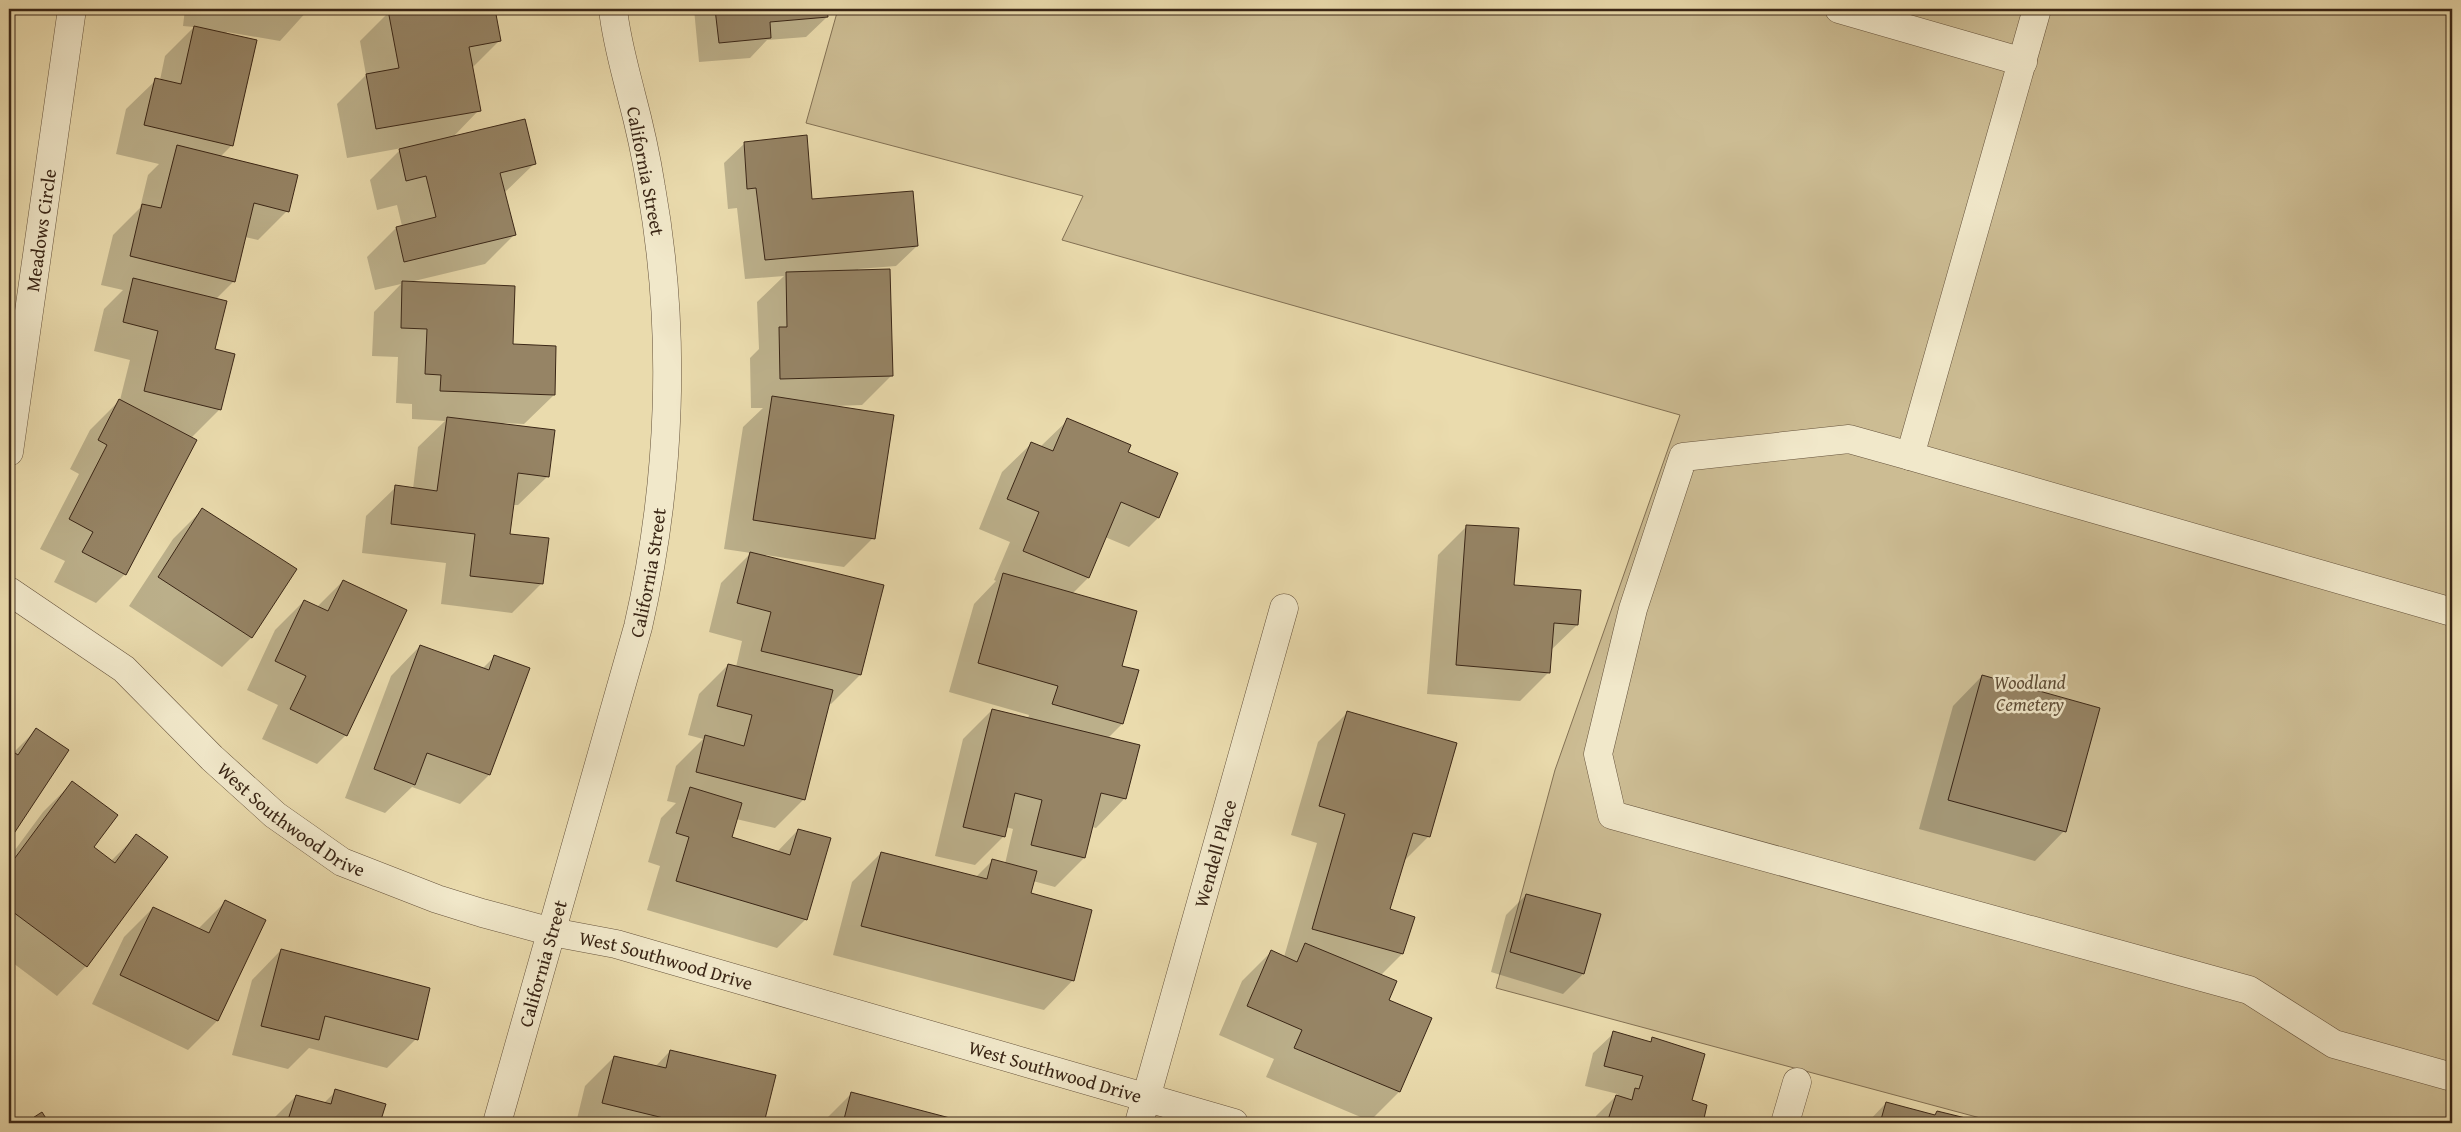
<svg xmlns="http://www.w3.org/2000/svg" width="2461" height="1132" viewBox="0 0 2461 1132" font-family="'Gentium Book Plus',serif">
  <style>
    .green { fill: #ccbc93; stroke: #837154 }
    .shadow { fill: #0003 }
    .building { fill: #968465; stroke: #3a2616 }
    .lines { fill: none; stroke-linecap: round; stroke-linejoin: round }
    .minor-casing { stroke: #66533c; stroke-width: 29 }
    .minor { stroke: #f1e8ca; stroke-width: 28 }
    .labels { text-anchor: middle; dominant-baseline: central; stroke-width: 5; stroke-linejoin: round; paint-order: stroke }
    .street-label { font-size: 19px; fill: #3a2616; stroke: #f1e8ca }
    .park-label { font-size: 19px; font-style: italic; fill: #5e4c35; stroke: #f1e8ca }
  </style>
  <rect width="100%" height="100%" fill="#eadbad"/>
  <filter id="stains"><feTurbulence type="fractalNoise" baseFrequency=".004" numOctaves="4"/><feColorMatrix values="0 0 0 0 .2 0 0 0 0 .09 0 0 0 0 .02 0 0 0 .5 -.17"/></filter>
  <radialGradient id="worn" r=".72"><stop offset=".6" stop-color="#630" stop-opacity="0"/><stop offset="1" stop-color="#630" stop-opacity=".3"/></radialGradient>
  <!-- green -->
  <path class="green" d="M838,9h1614v1114h-453l-503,-135 59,-218 125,-355 -618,-175 21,-44 -277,-73z"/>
  <!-- shadow -->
  <path class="shadow" d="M185,9h124l-29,32 -53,-9 -1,2 6,111 -12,12 67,54 -29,29 -13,-3 -11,44 -19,19 -1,50 6,59 -29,29 -66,136 -29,29 -42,-21 11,-21 -25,-12 39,-75 -9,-5 20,-39 30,-30 10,-40 -36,-9 10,-42 19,-19 -22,-5 12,-50 27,-27 8,-33 11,-11 -43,-10 10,-45 30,-29h4l5,-24 29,-29 -11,-1z
    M405,9h89l6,31 -28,28 7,42 -27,28 82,26 -30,29 10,42 -29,29 -75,18 102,64 42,49 -30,29 -21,-1 45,53 -30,29h-5l-4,30 32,49 -29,29 -71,-9 5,-41 -84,-10 4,-37 30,-29 17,2 5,-42 27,-26 -33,-2v-15l-16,-1 2,-46 -26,-1 2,-44 27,-28 -26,6 -8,-33 29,-29 6,-2 -5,-21 -20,5 -7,-30 32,-32 -55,10 -10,-54 29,-29 -6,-34 29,-29z
    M694,9h132l1,8 -21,20 -39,3 -17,18 -51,4z
    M745,143l66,58 106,45 -21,20 -38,3 34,106 -30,30 -29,1 40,132 -29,29 -78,-12 -1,2 95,118 -29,29 -3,-1 -24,96 -29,29 -39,-9 -6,19 47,14 21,-22 8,89 -29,29 -130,-38 13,-44 -12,-4 13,-44 15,-15 -9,-2 9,-35 27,-27 -15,-4 11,-41 29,-29 8,2 6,-26 -33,-9 12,-49 30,-30 -27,-4 19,-122 20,-19h-12l-1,-50 9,-9 -2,-47 27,-26 -39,3 -8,-71 -9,1 -4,-46z
    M1068,420l58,33 32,65 -29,29 -24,-10 -17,41 -16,16 48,72 2,58 -14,14 17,60 -29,30 -4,-1 -8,31 -29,29 -22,-6 -3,13 43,86 -29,30 -211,-55 19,-73 29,-29 94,25 18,-18 12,4 8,-35 -7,-2 -2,9 -29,29 -40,-9 28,-117 29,-29 36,9 1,-4 -80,-23 25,-88 22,-23 -2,-1 16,-38 -31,-13 23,-57 30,-29 8,4z
    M202,510l93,60 -44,68 -29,29 -93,-61 44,-67z
    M1467,526l46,60 64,39 -27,26 -1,21 -29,29 -93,-7 11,-139z
    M343,581l3,154 -29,29 -55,-25 16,-34 -31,-15 28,-60 29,-29 13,6z
    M420,646l62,23 13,-13 33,12 -39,107 -29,29 -48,-17 -27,26 -40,-15 46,-122z
    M1982,676l82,155 -29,30 -116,-32 34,-123z
    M1347,713l82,123 -26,26 -14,48 13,44 -22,22 7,25 43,18 -31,73 -29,29 -104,-44 8,-18 -55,-24 23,-54 29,-29 13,5 33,-114 -26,-8 27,-93z
    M36,730l31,21 -58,87v-87l4,2z
    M72,783l20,64 19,14 25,-25 31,22 -81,108 -29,30 -48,-36v-102l34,-46z
    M1526,895l57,79 -20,20 -72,-22 15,-57z
    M225,902l39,19 -47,100 -29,29 -96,-46 32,-67 29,-29 45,21z
    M281,950l135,89 -29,29 -78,-20 -21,21 -56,-14 20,-75z
    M1614,1033l35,10 4,-4 37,62 16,5 -5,17h-107l2,-7 22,-22 -33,-8 8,-33z
    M670,1051l104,25 -11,47h-187l9,-37 29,-29 41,10z
    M336,1091l48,13 -5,19h-110l27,-27 27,8z
    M852,1093l112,30h-142z
    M1886,1103l48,13 3,-3 44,10h-114z"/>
  <!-- building -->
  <path class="building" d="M288,9h22v3z
    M398,9h97l6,32 -32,6 12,64 -105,18 -10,-55 33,-6 -11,-58z
    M715,9h112l1,8 -58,5 1,16 -52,5z
    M194,26l63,14 -24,106 -89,-21 11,-47 26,6z
    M525,119l11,45 -36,9 16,62 -112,27 -8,-35 40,-10 -10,-41 -20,5 -7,-32z
    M807,135l5,64 101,-8 5,55 -153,14 -9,-72 -9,1 -3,-47z
    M177,145l121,30 -9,37 -35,-9 -19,79 -105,-26 12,-52 19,4z
    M890,269l3,107 -113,3 -1,-52h8l-1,-55z
    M133,278l94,23 -12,48 20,5 -14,56 -77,-19 14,-60 -35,-9z
    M402,281l113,5 -2,58 43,2 -1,49 -115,-4 1,-16 -16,-1 2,-45 -26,-1z
    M772,396l122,19 -19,124 -122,-19z
    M119,399l78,41 -71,135 -44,-23 11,-20 -24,-13 38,-74 -9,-5z
    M447,417l108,13 -6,47 -31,-4 -8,61 39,4 -6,46 -73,-8 5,-42 -84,-10 4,-39 42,6z
    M1067,418l64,27 -3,7 50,21 -19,45 -38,-16 -32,76 -66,-27 16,-39 -32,-13 24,-57 22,9z
    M202,508l95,61 -45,69 -94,-61z
    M1466,525l53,3 -5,57 67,5 -3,35 -24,-2 -4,50 -94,-8z
    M750,552l134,33 -23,90 -100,-24 10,-39 -34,-9z
    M1003,573l134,38 -15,55 17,4 -16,54 -71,-20 6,-18 -80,-23z
    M343,580l64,30 -60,126 -57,-27 16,-33 -31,-15 29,-61 24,11z
    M420,645l69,25 5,-15 36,13 -40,107 -63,-22 -12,32 -41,-16z
    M728,664l105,26 -28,110 -109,-28 9,-37 39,11 8,-31 -35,-9z
    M1982,675l118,33 -34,124 -118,-32z
    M992,709l148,36 -14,54 -25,-6 -16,65 -54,-13 11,-45 -27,-7 -10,44 -42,-10z
    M1347,711l110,32 -27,94 -17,-4 -23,76 25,8 -12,37 -91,-25 33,-115 -26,-8z
    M36,728l33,22 -60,91v-92l9,6z
    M72,781l46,34 -24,32 21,16 21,-29 32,23 -81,110 -78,-58v-43z
    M690,787l52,16 -10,34 58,18 8,-26 33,9 -24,82 -131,-39 13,-44 -13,-4z
    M881,852l106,27 5,-20 45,12 -6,22 61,17 -18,71 -213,-55z
    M1526,894l75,20 -17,60 -74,-22z
    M225,900l41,20 -48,101 -98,-46 33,-68 56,26z
    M1305,943l92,38 -8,19 43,18 -32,74 -106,-44 8,-18 -55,-24 24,-56 26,12z
    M281,949l149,39 -12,52 -93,-24 -6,24 -58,-14z
    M1613,1031l38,11 1,-5 53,17 -13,46 15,5 -4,18h-96l9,-28 16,5 3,-12 4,1 4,-13 -39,-10z
    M670,1050l106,25 -12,48h-80l-82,-20 12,-47 52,12z
    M335,1089l51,15 -6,19h-93l9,-28 35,9z
    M851,1092l118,31h-126z
    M1886,1102l49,13 2,-4 49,12h-106z
    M42,1112l7,11h-24z"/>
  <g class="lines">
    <defs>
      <g id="minor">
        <path d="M1839,9l184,53"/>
        <path d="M2037,9l-127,447 542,156"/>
        <path id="s1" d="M9,452l63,-443"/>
        <path d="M1910,456l-61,-17 -166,18 -50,152 -35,145 14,61 637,175 85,54 118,33"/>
        <path id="s2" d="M9,591l115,78 88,89 63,57 67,47 95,37 45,14 70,19 64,12 618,179"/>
        <path id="s3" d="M497,1123l141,-496c33,-144 39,-295 13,-440 -5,-32 -12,-63 -20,-93 -7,-28 -15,-56 -18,-85"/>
        <path id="s4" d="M1139,1123l145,-515"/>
        <path d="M1785,1123l12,-41"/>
      </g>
    </defs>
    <!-- minor casing -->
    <use href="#minor" class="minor-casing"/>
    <!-- minor -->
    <use href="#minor" class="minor"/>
  </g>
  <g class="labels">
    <!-- street labels -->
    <g class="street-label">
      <text transform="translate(646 171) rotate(79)">California Street</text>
      <text stroke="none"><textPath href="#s1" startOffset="224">Meadows Circle</textPath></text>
      <text stroke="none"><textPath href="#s3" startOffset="571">California Street</textPath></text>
      <text stroke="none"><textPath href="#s2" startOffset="365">West Southwood Drive</textPath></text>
      <text stroke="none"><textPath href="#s4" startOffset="280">Wendell Place</textPath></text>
      <text stroke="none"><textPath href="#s2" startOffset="770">West Southwood Drive</textPath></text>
      <text stroke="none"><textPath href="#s3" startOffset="166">California Street</textPath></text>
      <text stroke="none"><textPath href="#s2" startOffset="1175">West Southwood Drive</textPath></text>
    </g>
    <!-- park labels -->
    <g class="park-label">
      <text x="2030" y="682">Woodland<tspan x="2030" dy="22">Cemetery</tspan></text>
    </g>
  </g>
  <!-- margin -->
  <rect width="2461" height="1132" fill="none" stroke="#eadbad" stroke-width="30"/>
  <rect x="10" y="10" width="2441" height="1112" fill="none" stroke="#3a2616" stroke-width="2.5"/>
  <rect x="15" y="15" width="2431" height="1102" fill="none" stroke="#3a2616"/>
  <rect width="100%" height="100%" filter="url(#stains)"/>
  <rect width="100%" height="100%" fill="url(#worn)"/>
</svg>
